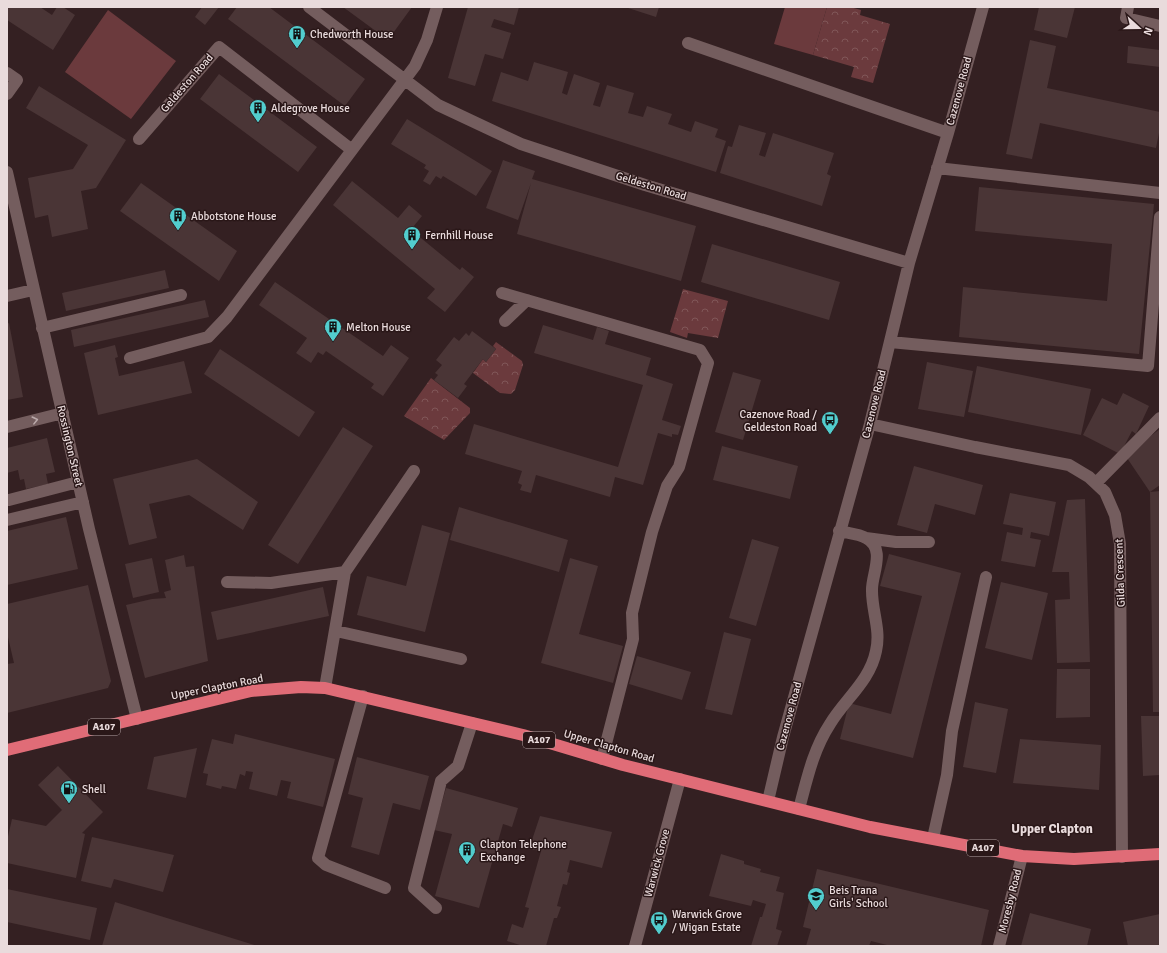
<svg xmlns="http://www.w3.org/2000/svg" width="1167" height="953" viewBox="0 0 1167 953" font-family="Signika,sans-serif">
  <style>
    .grass { fill: #6b3a3d }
    .park { fill: url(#park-crowns) }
    .building { fill: #4a3536 }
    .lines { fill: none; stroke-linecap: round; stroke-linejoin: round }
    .minor { stroke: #745d5e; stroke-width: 12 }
    .highway { stroke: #e06c77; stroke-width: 12 }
    .oneway { stroke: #baa9aa }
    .labels { text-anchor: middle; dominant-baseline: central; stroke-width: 3; stroke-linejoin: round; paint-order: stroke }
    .shield { fill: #2a1718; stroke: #b0a0a1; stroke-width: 1 }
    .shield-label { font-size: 10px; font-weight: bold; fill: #e9dbdc }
    .poi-label { font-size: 11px; fill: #e9dbdc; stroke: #2a1718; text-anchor: start }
    .street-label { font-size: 11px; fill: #e9dbdc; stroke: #2a1718 }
    .quarter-label { font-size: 13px; font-weight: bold; fill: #e9dbdc; stroke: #2a1718 }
  </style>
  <defs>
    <pattern id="park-crowns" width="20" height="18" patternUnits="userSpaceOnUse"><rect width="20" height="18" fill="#6b3a3d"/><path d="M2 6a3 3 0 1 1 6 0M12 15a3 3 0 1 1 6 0" fill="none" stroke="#805658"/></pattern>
  </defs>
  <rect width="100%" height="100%" fill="#342022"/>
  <!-- grass -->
  <path class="grass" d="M785,7h42l-14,48 -39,-11z
    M108,10l68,51 -45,58 -66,-47z"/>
  <!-- park -->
  <path class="park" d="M827,7h23l11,3 -1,5 30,9 -17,59 -22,-6 3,-10 -41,-12z
    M683,289l45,12 -10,37 -30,-5 -1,5 -17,-6z
    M496,342l26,19 1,4 -8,25 -4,4 -11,-1 -27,-20 10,-14 3,3 10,-13 -3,-3z
    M431,378l39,30v5l-26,27 -40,-24z"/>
  <!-- building -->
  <path class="building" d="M7,7h33l12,8 5,-8h6l12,8 -22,35 -46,-30z
    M202,7h17l-14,18 -10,-8z
    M237,7h32l96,72 -20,27 -117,-87z
    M343,7h69l-24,33z
    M468,7h51l-5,18 -20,-6 -3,8 20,6 -8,26 -18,-5 -10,32 -27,-8z
    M625,7h34l-3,10z
    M1039,7h36l-8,31 -33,-8z
    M1030,40l26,6 -9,42 113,24v16l-4,20 -116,-25 -8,36 -26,-5z
    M1128,46l32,4v17l-33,-4z
    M534,62l34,10 -6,21 5,2 7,-21 26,9 -7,22 7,2 7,-22 27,8 -6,20 15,4 4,-11 25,8 -4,10 23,8 4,-11 23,8 -3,8 11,4 -10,31 -224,-71 9,-29 27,9z
    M219,74l98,73 -19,25 -98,-73z
    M39,86l87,54 -30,48 -15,3 7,38 -36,8 -4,-22 -13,3 -7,-40 45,-9 15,-24 -62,-37z
    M407,119l85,52 -16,25 -33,-20 -2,3 -5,-3 -6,9 -7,-4 6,-10 -5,-3 2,-3 -35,-21z
    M739,125l27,8 -7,22 6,2 8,-24 61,20 -7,21 4,2 -9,30 -102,-33 8,-27 4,1z
    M503,160l32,11 -3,8 164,47 -15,55 -164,-47 14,-51 -13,37 -32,-12z
    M352,181l46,37 11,-13 13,11 -9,11 5,4 -2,3 44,36 2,-3 12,10 -29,35 -18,-14 8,-9 -102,-84z
    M141,183l96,68 -18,30 -99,-70z
    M979,187l175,17 -15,150 -180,-17 4,-50 144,14 5,-57 -137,-13z
    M712,244l128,38 -11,38 -128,-38z
    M165,270l4,18 -103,23 -4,-18z
    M275,282l108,74 8,-11 18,13 -26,38 -12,-8 3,-4 -48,-33 -3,4 -5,-3 -7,11 -15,-10 11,-15 -48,-33z
    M205,300l4,17 -135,30 -3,-17z
    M9,323l14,74 -16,3v-76z
    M543,325l50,15 4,-13 12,4 -4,13 46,14 -5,17 27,9 -11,36 19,6 -3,9 -6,-1v3l-14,-4 -15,52 -28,-8 -5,20 -74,-22 -5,18 -11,-3 2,-5 -4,-2 4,-12 -57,-17 9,-30 144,43 25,-82 -109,-32z
    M472,331l24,18 -10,13 -3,-3 -19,25 3,2 -9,12 -24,-18 4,-5 -3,-2 7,-8 -6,-5 18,-23 5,4 7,-8 3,3z
    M115,345l3,12 -3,1 4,18 65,-15 8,32 -94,22 -14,-62z
    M220,349l95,63 -16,25 -95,-63z
    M927,362l46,9 -9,46 -46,-8z
    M977,366l114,23 -10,46 -113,-23z
    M733,372l28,8 -18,60 -28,-8z
    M1123,393l26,13 -13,28 -4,-3 -12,23 -37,-19 19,-37 15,7z
    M343,427l30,19 -75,118 -30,-19z
    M1160,429v56l-10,7 10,-1v221h-7l-3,-220 -25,-37z
    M47,438l8,34 -9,2 2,10 -22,5 -2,-10 -4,1 -2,-10 -11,3v-25z
    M722,446l76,20 -8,33 -77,-19z
    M197,459l61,43 -15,28 -54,-35 -40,9 8,34 -28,7 -16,-66z
    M914,466l69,19 -8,30 -40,-11 -8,29 -30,-8z
    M1010,493l46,9 -7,34 -18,-4 -1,6 11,2 -6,27 -34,-6 6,-29 15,3 1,-7 -20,-4z
    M1085,499l5,163 -33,1 -2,-63 15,-1 -1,-27h-17l15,-72z
    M459,507l109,33 -9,32 -109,-32z
    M66,517l12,52 -71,16v-54z
    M422,525l28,8 -25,99 -68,-17 10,-39 39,10z
    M752,539l27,8 -23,79 -27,-8z
    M889,554l72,19 -48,185 -73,-19 9,-36 42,11 31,-118 -42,-10z
    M184,555l2,12 8,-1 14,95 -63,17 -19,-73 26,-6 14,-1 -2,-6 7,-2 -6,-30z
    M152,558l7,34 -26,6 -8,-34z
    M570,558l28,8 -19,68 44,12 -10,37 -72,-20z
    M1001,582l47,11 -16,67 -47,-12z
    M88,585l23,96 -3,7 -101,25v-49l7,-1 -7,-30v-29z
    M323,587l6,29 -112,24 -6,-28z
    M724,632l27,7 -19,76 -27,-6z
    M637,656l54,16 -9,28 -53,-16z
    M1057,669h33v48l-34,1z
    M975,702l33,7 -12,64 -33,-6z
    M1141,716h19v59l-17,1z
    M235,734l100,25 -12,48 -36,-9 4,-16 -10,-2 -4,16 -28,-7 4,-17 -7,-1 -1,5 -5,-2 -4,15 -14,-3 -1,3 -15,-4 2,-11 -5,-1 9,-34 21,5z
    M1020,739l81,6 -2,45 -86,-7z
    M197,748l-11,50 -39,-9 7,-32z
    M357,757l72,19 -9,34 -27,-7 -14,52 -28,-8 12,-49 -15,-4z
    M58,766l45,46 -21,21 3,1 -9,44 -69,-15v-22l5,-22 34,7 16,-16 -24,-25z
    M446,788l72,20 -6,19 -9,-3 -24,84 -44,-12 17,-62 -18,-4z
    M540,816l72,16 -10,36 -32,-8 -3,12 3,1 -3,12 -4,-1 -6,22 4,1 -4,11h-3l-8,28h-23l-16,-5 5,-17 11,4 6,-20 -4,-1 16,-56 -12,-2z
    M92,837l82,18 -11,37 -49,-13 -3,9 -30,-7z
    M721,854l23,7v3l17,5 -1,3 20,5 -4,14 8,2 -8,36 6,2 -5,15h-26l9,-29h2l4,-13 -13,-4 -2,6 -42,-10z
    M817,869l172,41 -8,36h-90l-20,-5 -2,5h-63l5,-17 -8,-2z
    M7,889l90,19 -7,32 -83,-18z
    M115,902l143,44h-156z
    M1030,913l61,16 -4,17h-66z
    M1160,914v32h-32l-5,-24z"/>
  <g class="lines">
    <!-- minor -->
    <path class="minor" d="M309,7l129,98 83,39 124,41 264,78
      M1128,7l-2,11 34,8
      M688,43l260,90
      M7,73l10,7 -10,14
      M139,139l80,-92 133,103 63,-84 12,-26 10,-33
      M937,168l223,25
      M7,172l82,357 48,190
      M502,293l198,57 8,13 -29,104 -12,19 -15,46 -20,81 1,26 -31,120
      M7,296l26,-6
      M505,321l22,-21
      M42,328l139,-33
      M890,342l258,24 12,-149
      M130,358l78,-21 19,-20 125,-167
      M870,424l105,23 94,18 20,12 16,15 10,23 5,29 2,313
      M7,427l56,-14
      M1096,483l64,-65
      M9,500l69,-18
      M7,520l76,-18
      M866,538l30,4h33
      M227,582l44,1 74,-11
      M336,631l125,28
      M325,688l20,-116 69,-101
      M363,696l-45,162 8,7 59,23
      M768,801l15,-64 87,-313 39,-161 39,-130 35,-126
      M799,809c8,-30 14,-59 31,-85 15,-25 40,-43 46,-73 5,-21 -4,-39 -4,-60 -1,-16 15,-42 -6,-53 -7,-4 -19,-5 -27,-7
      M933,838l14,-63 5,-44 34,-154
      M436,908l-22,-20 27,-107 17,-15 14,-43
      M635,946l45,-167
      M999,946l23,-90"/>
    <!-- highway -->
    <path class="highway" d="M7,750l244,-59 50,-4 24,1 198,47 100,30 247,62 152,29 52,3 86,-5"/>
  </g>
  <!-- one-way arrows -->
  <defs><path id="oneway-chevron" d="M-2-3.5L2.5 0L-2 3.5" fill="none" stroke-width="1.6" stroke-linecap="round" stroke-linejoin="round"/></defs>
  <use class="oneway" href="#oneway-chevron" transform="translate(35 420) rotate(-14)"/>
  <!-- icons -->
  <defs>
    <symbol id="building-pin" viewBox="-11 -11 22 30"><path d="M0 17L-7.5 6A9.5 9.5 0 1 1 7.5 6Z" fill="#52cdce" stroke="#2a1718"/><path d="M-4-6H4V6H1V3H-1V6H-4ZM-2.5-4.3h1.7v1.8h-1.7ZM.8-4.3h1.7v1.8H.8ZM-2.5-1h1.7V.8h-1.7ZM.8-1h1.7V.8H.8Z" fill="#111"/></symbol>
    <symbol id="bus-pin" viewBox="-11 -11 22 30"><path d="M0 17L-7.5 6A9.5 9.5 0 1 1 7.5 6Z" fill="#52cdce" stroke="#2a1718"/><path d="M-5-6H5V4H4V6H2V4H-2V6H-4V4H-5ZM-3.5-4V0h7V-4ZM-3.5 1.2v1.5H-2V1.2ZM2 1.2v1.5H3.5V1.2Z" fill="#111"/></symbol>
    <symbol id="fuel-pin" viewBox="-11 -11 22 30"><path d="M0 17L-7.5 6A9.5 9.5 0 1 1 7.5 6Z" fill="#52cdce" stroke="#2a1718"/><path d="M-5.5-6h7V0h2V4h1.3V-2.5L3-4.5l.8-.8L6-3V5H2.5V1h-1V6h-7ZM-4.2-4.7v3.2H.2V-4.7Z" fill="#111"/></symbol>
    <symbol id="school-pin" viewBox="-11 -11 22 30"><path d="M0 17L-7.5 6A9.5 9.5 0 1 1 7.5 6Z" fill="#52cdce" stroke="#2a1718"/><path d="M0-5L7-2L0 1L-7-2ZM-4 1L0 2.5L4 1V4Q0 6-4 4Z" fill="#111"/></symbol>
  </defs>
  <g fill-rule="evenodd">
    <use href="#building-pin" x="287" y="24" width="20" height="27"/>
    <use href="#building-pin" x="248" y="98" width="20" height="27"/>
    <use href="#building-pin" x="168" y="206" width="20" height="27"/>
    <use href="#building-pin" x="402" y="225" width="20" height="27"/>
    <use href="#building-pin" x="323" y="317" width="20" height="27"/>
    <use href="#bus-pin" x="820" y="410" width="20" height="27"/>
    <use href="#fuel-pin" x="59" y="779" width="20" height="27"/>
    <use href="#building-pin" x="457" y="840" width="20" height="27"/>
    <use href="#school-pin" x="806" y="886" width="20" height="27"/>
    <use href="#bus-pin" x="649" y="910" width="20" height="27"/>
  </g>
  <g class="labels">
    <!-- shield labels -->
    <g class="shield">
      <rect x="88" y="719" width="32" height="16" rx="3"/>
      <rect x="523" y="732" width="32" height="16" rx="3"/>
      <rect x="967" y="840" width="32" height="16" rx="3"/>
    </g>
    <g class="shield-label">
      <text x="104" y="727">A107</text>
      <text x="539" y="740">A107</text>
      <text x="983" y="848">A107</text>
    </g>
    <!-- poi labels -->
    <g class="poi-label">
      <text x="310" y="34">Chedworth House</text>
      <text x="271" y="108">Aldegrove House</text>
      <text x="191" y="216">Abbotstone House</text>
      <text x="425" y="235">Fernhill House</text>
      <text x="346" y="327">Melton House</text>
      <text x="817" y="414" text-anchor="end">Cazenove Road /<tspan x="817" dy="13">Geldeston Road</tspan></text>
      <text x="82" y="789">Shell</text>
      <text x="480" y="844">Clapton Telephone<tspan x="480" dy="13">Exchange</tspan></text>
      <text x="829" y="890">Beis Trana<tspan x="829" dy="13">Girls' School</tspan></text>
      <text x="672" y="914">Warwick Grove<tspan x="672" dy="13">/ Wigan Estate</tspan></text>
    </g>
    <!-- street labels -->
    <g class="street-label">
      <text transform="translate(187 83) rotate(-49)">Geldeston Road</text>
      <text transform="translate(959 91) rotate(-75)">Cazenove Road</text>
      <text transform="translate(651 186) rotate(17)">Geldeston Road</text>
      <text transform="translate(874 404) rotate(-76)">Cazenove Road</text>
      <text transform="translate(70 446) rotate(77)">Rossington Street</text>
      <text transform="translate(1120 573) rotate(-92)">Gilda Crescent</text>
      <text transform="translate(217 687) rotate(-11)">Upper Clapton Road</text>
      <text transform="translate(789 716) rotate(-75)">Cazenove Road</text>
      <text transform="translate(609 746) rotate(16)">Upper Clapton Road</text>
      <text transform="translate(657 863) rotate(-75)">Warwick Grove</text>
      <text transform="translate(1010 901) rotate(-76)">Moresby Road</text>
    </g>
    <!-- quarter labels -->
    <g class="quarter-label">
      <text x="1052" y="829">Upper Clapton</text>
    </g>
  </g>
  <!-- border -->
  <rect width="1167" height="953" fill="none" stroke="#e9dbdc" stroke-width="16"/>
  <!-- north arrow -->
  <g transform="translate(1139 28) rotate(111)" stroke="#2a1718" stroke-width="3" paint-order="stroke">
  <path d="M0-3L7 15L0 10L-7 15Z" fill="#e9dbdc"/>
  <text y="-6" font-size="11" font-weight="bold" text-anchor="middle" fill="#e9dbdc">N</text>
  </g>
</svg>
